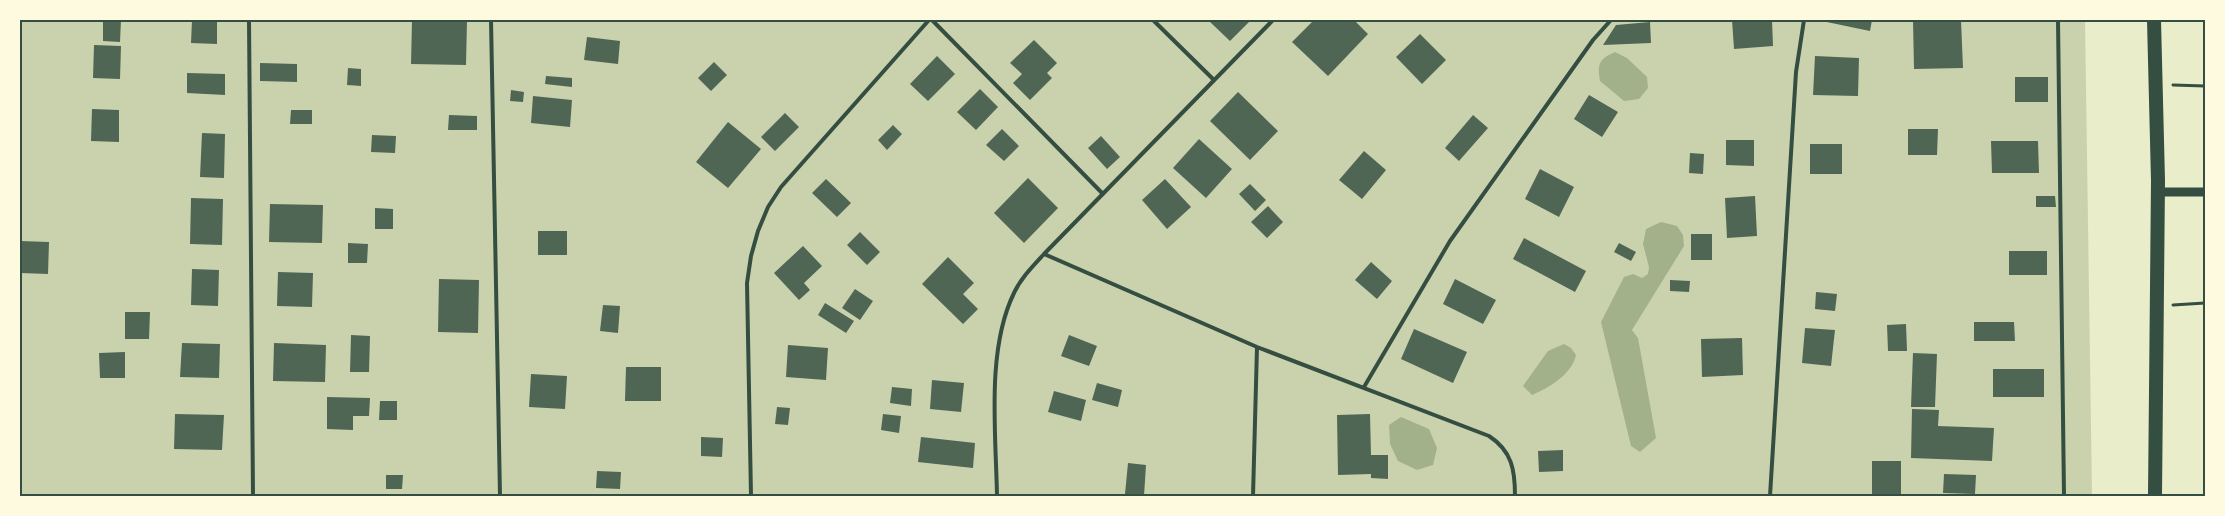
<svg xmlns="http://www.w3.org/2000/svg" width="2225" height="516" viewBox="0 0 2225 516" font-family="Barlow,sans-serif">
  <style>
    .green { fill: #cad2ad }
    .water { fill: #a3b18a }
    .building { fill: #4f6655 }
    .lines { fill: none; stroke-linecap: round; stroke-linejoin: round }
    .path { stroke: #344e41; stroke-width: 3 }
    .service { stroke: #344e41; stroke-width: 4 }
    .tertiary { stroke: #344e41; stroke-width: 9 }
    .trunk { stroke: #344e41; stroke-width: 14 }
    .neatline { fill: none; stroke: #344e41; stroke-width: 2 }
  </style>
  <rect width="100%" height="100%" fill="#e9edc9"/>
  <!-- green -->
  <path class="green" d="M20,20h2065l7,476h-2072z"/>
  <!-- water -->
  <path class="water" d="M1615,52l12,6 20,19 1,11 -9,11 -15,2 -24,-20c-3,-17 -1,-22 15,-29z
    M1661,222l16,4 6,9 1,11 -52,84 6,8 18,100 -16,14 -9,-6 -30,-124 23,-45 9,-3 9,4 6,-4 1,-7 -6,-23 3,-15z
    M1564,344l7,4 5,7c-4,19 -27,33 -44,40l-9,-9 25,-35z
    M1401,417l28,12 8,19 -4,17 -16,5 -19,-9 -8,-17 -1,-19z"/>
  <!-- building -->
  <path class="building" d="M103,20h18l-1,22 -17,-1z
    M192,20h25v24l-26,-1z
    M412,20l55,1 -1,44 -55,-1z
    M1208,20h43l-21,21z
    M1314,20h40l14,14 -40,42 -36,-34z
    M1732,20h40l1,26 -39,3z
    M1817,20h55l-2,11z
    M1913,20h48l2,48 -49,1z
    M1650,22l1,21 -48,2 13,-20z
    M1420,34l26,26 -24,24 -26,-27z
    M587,37l33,4 -2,23 -34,-4z
    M1034,40l23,23 -10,10 5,5 -22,22 -17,-17 9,-9 -12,-11z
    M94,45l27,1 -1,33 -27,-1z
    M937,56l18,18 -27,27 -18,-17z
    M1815,56l44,2 -1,38 -45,-1z
    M714,62l13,13 -16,16 -13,-13z
    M260,63l37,1v18l-37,-1z
    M348,68l13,1v17l-14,-1z
    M187,73l38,1v21l-38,-2z
    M546,76l26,2v9l-27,-3z
    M2015,77h33v25h-33z
    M980,89l18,18 -22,23 -19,-18z
    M511,90l13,2 -1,10 -13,-1z
    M1238,92l40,39 -28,29 -40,-39z
    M1589,95l29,17 -16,25 -28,-18z
    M533,96l39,4 -2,27 -39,-4z
    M92,109l27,1v32l-28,-1z
    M291,110h21v14h-22z
    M785,113l14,14 -24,24 -14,-14z
    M449,115l28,1v14h-29z
    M1473,115l15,13 -29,33 -14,-13z
    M728,122l33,27 -33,39 -32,-26z
    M893,125l9,9 -15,16 -9,-10z
    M1002,129l17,17 -15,15 -18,-16z
    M1908,129h30l-1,26h-29z
    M202,133l23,1 -1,44 -24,-1z
    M372,135l24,1 -1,17 -24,-1z
    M1101,136l19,21 -13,12 -19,-21z
    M1199,139l33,30 -26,29 -33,-30z
    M1726,140h28v26l-28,-1z
    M1991,141h47l1,32h-47z
    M1810,144h32v30h-32z
    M1364,151l22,19 -24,29 -23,-19z
    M1690,153l14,1 -1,20 -14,-1z
    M1540,169l34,18 -15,30 -34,-18z
    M1028,178l30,30 -34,35 -30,-30z
    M826,179l25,24 -14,14 -25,-24z
    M1165,179l26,28 -24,22 -25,-29z
    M1250,184l16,16 -11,11 -16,-17z
    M1755,196l2,40 -30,2 -2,-40z
    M2036,196h19l1,11h-20z
    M191,198l32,1 -1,46 -32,-1z
    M270,204l53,1 -1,38 -53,-1z
    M1268,206l15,16 -16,16 -16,-16z
    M375,208l18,1v20h-18z
    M538,231h29v24h-29z
    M860,232l20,20 -13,13 -20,-20z
    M1691,234h21v26h-21z
    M1524,238l62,33 -11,21 -62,-33z
    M20,241l29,1 -1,32 -28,-1z
    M348,243l20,1 -1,19h-19z
    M1619,243l17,9 -5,9 -17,-9z
    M803,246l19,20 -18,17 6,7 -11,10 -25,-27z
    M2009,251h38v24h-38z
    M948,257l26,26 -11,11 15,15 -15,15 -41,-40z
    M1371,262l21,19 -15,18 -22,-19z
    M192,269l27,1 -1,36 -27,-1z
    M278,272l35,1 -1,34 -35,-1z
    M439,279l40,1 -1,53 -40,-1z
    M1455,279l41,21 -13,24 -40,-20z
    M1670,280l20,1 -1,11 -19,-1z
    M855,289l18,12 -13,19 -18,-12z
    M1816,292l21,2 -2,17 -20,-2z
    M825,303l29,18 -8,12 -28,-18z
    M603,305l17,1 -2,27 -18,-2z
    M125,312h25l-1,27h-24z
    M1974,322h40l1,19h-41z
    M1906,324l1,27h-19l-1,-26z
    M1805,328l30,2 -4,36 -29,-3z
    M1414,329l53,23 -14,31 -52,-24z
    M351,335l19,1 -1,36h-19z
    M1069,335l28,11 -8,20 -28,-10z
    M1742,338l1,37 -41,2 -1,-38z
    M182,343l38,1 -1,34 -39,-1z
    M274,343l52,2 -1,37 -52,-1z
    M788,345l40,3 -2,32 -40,-3z
    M125,352v26h-25l-1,-25z
    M1913,353l24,1 -2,53h-24z
    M626,367h35v34h-36z
    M1993,369h51v28h-51z
    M531,374l36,2 -2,33 -36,-2z
    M932,380l32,3 -3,29 -31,-3z
    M1097,383l25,7 -4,17 -26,-7z
    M892,387l20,2 -1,17 -21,-3z
    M1054,391l32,9 -5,21 -33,-9z
    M327,397l43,1 -1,18h-16v14l-26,-1z
    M380,401h17v19h-18z
    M777,407l13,1 -2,17 -13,-1z
    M1912,409l27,1 -1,16 56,2 -2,33 -81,-3z
    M175,414l49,1 -2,35 -48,-1z
    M883,414l18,2 -2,17 -18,-3z
    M1370,414l1,41h17v24l-17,-1v-4l-33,1 -1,-60z
    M701,437l22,1 -1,19 -21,-1z
    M921,437l54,6 -2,25 -55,-6z
    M1563,450v21l-24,1 -1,-21z
    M1872,461h29v35h-29z
    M1128,463l18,2 -2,31 -19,-2z
    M597,471l24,1 -1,17 -24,-1z
    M1944,474l32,1 -1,19 -32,-1z
    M386,475h17l-1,14h-16z"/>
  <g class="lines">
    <!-- path -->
    <path class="path" d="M2173,85l32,1
      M2173,305l32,-2"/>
    <!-- service -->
    <path class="service" d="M249,20l4,476
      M491,20l9,476
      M932,20l171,174
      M1153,20l61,60
      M2058,20l6,476
      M1044,254l213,93 232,89c23,15 26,34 26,60
      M1364,387l86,-146 143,-201 18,-20
      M751,496l-4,-213 4,-27 7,-25 10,-24 13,-20 148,-167
      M997,496c-1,-62 -11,-146 17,-203 7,-15 19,-27 30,-39l229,-234
      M1253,496l4,-149
      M1770,496l26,-424 8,-52"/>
    <!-- tertiary -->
    <path class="tertiary" d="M2158,192h47"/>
    <!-- trunk -->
    <path class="trunk" d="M2154,20l4,161 -3,315"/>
  </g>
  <!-- border -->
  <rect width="2225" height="516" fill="none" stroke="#fefae0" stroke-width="42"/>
  <rect x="21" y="21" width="2183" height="474" class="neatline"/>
</svg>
